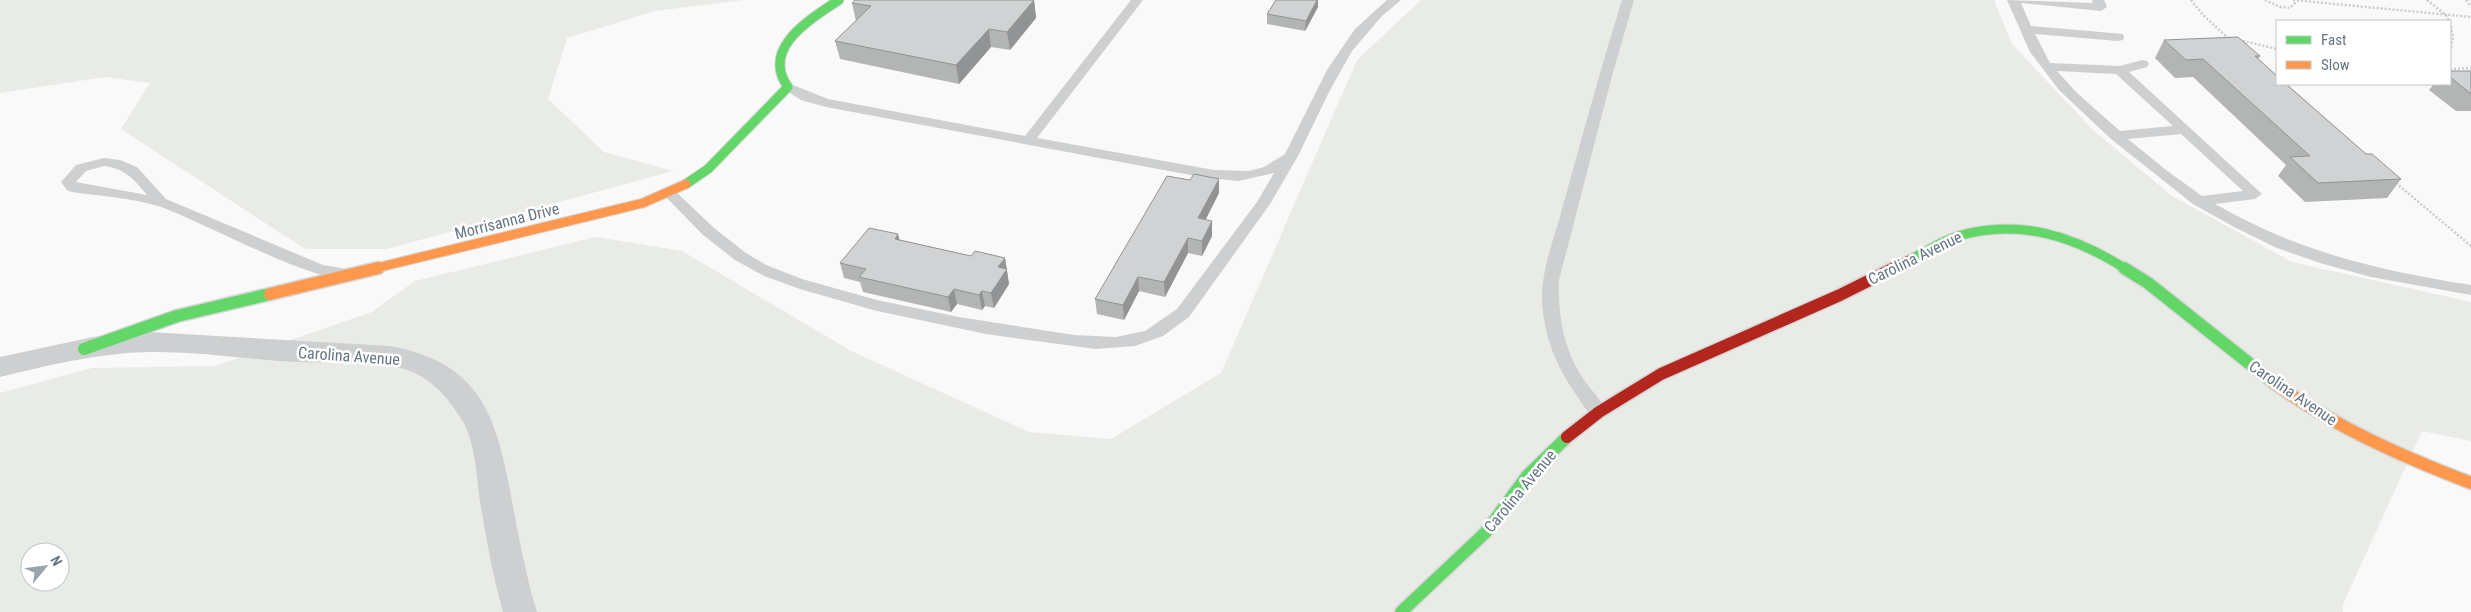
<svg xmlns="http://www.w3.org/2000/svg" width="2471" height="612" viewBox="0 0 2471 612" font-family="'Roboto Condensed',sans-serif">
  <style>
    .green { fill: #e8ebe6; fill-rule: evenodd }
    .lines { fill: none; stroke-linecap: round; stroke-linejoin: round }
    .fast-far1-casing { stroke: #d5d6d7; stroke-width: 11 }
    .fast-casing { stroke: #d5d6d7; stroke-width: 15 }
    .slow-far1-casing { stroke: #d5d6d7; stroke-width: 11 }
    .slow-casing { stroke: #d5d6d7; stroke-width: 15 }
    .jam-far1-casing { stroke: #d5d6d7; stroke-width: 11 }
    .jam-casing { stroke: #d5d6d7; stroke-width: 15 }
    .path { stroke: #cbcccd; stroke-width: 2.5; stroke-dasharray: 2 2; stroke-linecap: butt }
    .lane { fill: #cecfd0; fill-rule: evenodd }
    .street { fill: #cecfd0; fill-rule: evenodd }
    .fast-far1 { stroke: #63d668; stroke-width: 9 }
    .fast { stroke: #63d668; stroke-width: 12 }
    .slow-far1 { stroke: #ff974d; stroke-width: 9 }
    .slow { stroke: #ff974d; stroke-width: 12 }
    .jam-far1 { stroke: #b3261e; stroke-width: 9 }
    .jam { stroke: #b3261e; stroke-width: 12 }
    .wall { fill: #b3b5b5 }
    .shaded-wall { fill: #929394 }
    .building { fill: #d0d2d3; stroke: #929394 }
    .labels { text-anchor: middle; dominant-baseline: central; stroke-width: 5; stroke-linejoin: round; paint-order: stroke }
    .street-label { font-size: 16px; fill: #657683; stroke: #fff }
  </style>
  <rect width="100%" height="100%" fill="#f9f9f9"/>
  <!-- green -->
  <path class="green" d="M0,0h744l-89,11 -88,27 -19,61 56,53 69,19 -286,78h-82l-184,-120 29,-46 -45,-6 -105,16z
    M1421,0h573l18,44 81,86 79,66 120,66 179,40v139l-49,-10 -79,173v8h-2343v-219l92,-25 123,-2 157,-54 43,-31 181,-44 86,14 169,100 178,81 82,7 110,-66 136,-313zM30,552h30v30h-30z"/>
  <g class="lines">
    <defs>
      <path id="fast-far1" d="M686,184l22,-15 80,-82c-28,-39 23,-68 51,-87
        M1913,258c14,-7 30,-18 45,-22 61,-18 116,0 168,33"/>
      <path id="fast" d="M2124,268l24,15 126,100
        M84,349l93,-33 93,-22
        M1401,612l85,-80 41,-56 40,-39"/>
      <path id="slow-far1" d="M372,269l271,-66 43,-19"/>
      <path id="slow" d="M270,294l108,-26
        M2274,383c61,44 127,73 197,100"/>
      <path id="jam-far1" d="M1891,269l22,-11"/>
      <path id="jam" d="M1567,437l32,-25 62,-38 179,-79 54,-27"/>
    </defs>
    <!-- fast-far1 casing -->
    <use href="#fast-far1" class="fast-far1-casing"/>
    <!-- fast casing -->
    <use href="#fast" class="fast-casing"/>
    <!-- slow-far1 casing -->
    <use href="#slow-far1" class="slow-far1-casing"/>
    <!-- slow casing -->
    <use href="#slow" class="slow-casing"/>
    <!-- jam-far1 casing -->
    <use href="#jam-far1" class="jam-far1-casing"/>
    <!-- jam casing -->
    <use href="#jam" class="jam-casing"/>
    <!-- path -->
    <path class="path" d="M2191,0l12,15 26,24
      M2265,0l16,7 9,1 6,-6
      M2293,0l178,17
      M2427,0l19,15 3,6
      M2466,0l5,7
      M2450,22l3,15 -3,15
      M2239,40l38,9
      M2450,69l21,-1
      M2396,183l75,63"/>
    <!-- lane -->
    <path class="lane" d="M1131,0h12l-106,138 177,32 35,1 15,-4 21,-13 42,-84 28,-41 32,-29h14l-20,17 -29,34 -23,41 -31,64 -28,48 -81,113 -26,19 -28,10 -40,3 -109,-15 -109,-23 -77,-22 -36,-13 -29,-16 -32,-25 -41,-42 2,-3h10l40,38 32,25 20,12 36,14 75,21 82,17 115,18 42,2 29,-6 32,-22 80,-107 17,-29 -36,8 -37,-4 -375,-70 -25,-7 -20,-13 7,-4 40,16 197,37z
      M1622,0h12l-22,76 -53,204c-1,35 4,67 23,97 8,12 19,23 26,35l-3,5c-15,4 -22,-13 -30,-24 -19,-27 -31,-57 -33,-91 -1,-34 14,-68 22,-100 19,-68 37,-135 58,-202z
      M2007,0l86,3 -1,-3h12l3,7 -6,4 -80,-8 10,23 92,8 1,3 -1,3 -5,1 -83,-7 15,29 70,3 22,-6 5,1 2,3 -2,3 -18,5 133,122 -7,5 -40,5c84,48 161,66 256,81v10l-100,-18 -51,-14 -43,-15 -41,-20 -43,-24 -82,-65 -52,-49 -29,-38zM2057,71l59,3 57,52 -53,5 -43,-38zM2181,134l62,57 -41,5 -36,-26 -38,-31z
      M104,158l16,2 17,7 29,32 157,66 30,5 2,4 -2,4c-35,9 -154,-59 -195,-72 -27,-8 -58,-10 -86,-14l-5,-2 -6,-8 15,-17zM104,166c20,2 31,14 43,29l-71,-13 10,-11z"/>
    <!-- street -->
    <path class="street" d="M149,332l240,14c93,16 108,72 123,155 7,37 14,75 25,111h-34c-10,-36 -17,-74 -23,-111 -4,-27 -4,-60 -20,-84 -13,-21 -31,-41 -56,-48 -33,-10 -71,-5 -105,-7 -50,-2 -100,-11 -150,-10 -51,1 -100,13 -149,25v-20l93,-20z"/>
    <!-- fast-far1 -->
    <use href="#fast-far1" class="fast-far1"/>
    <!-- fast -->
    <use href="#fast" class="fast"/>
    <!-- slow-far1 -->
    <use href="#slow-far1" class="slow-far1"/>
    <!-- slow -->
    <use href="#slow" class="slow"/>
    <!-- jam-far1 -->
    <use href="#jam-far1" class="jam-far1"/>
    <!-- jam -->
    <use href="#jam" class="jam"/>
  </g>
  <!-- wall -->
  <path class="wall" d="M1034,0l2,18 -26,32 -19,-3 -32,37 -119,-25 -5,-18 21,-20 -4,-18z
    M1318,7l-13,24 -38,-7v-10z
    M2164,40l96,16 -2,3 108,95 35,25 -14,19 -82,4 -27,-26 8,-11 -93,-88 -18,1 -20,-20z
    M2450,71h21v40h-15l-27,-21 5,-6h16z
    M1219,193l-14,27 7,16 -10,20 -14,-3 -23,44 -26,-6 -15,29 -27,-6 -2,-15z
    M900,240l71,16 34,2 4,26 -15,24 -9,-2 -3,4 -25,-6 -6,8 -88,-20 -3,-10 -16,-4 -4,-15z"/>
  <!-- shaded-wall -->
  <path class="shaded-wall" d="M1034,0l2,18 -26,32 -3,-18z
    M1317,0h1v7l-13,24 1,-10z
    M989,29l2,18 -32,37 -3,-19z
    M1219,179v14l-20,40 -1,-15z
    M1212,221v15l-10,20v-15z
    M898,234l4,15 -7,-10z
    M1188,238v15l-23,44 -1,-15z
    M1005,258l4,26 -15,24 -3,-15 7,-26z
    M1138,277l1,14 -15,29 -1,-15z
    M954,289l3,15 -6,8 -3,-15z
    M982,291l3,15 -3,4 -3,-15z"/>
  <!-- building -->
  <path class="building" d="M855,0h179l-27,32 -18,-3 -33,36 -121,-24 36,-35 -19,-3z
    M1276,0h41l-11,21 -39,-7z
    M2238,37l22,19h-5l22,20v8h9l80,70h6l29,25 -83,4 -28,-26 20,-1 -107,-97 -17,1 -22,-20z
    M2450,71h21v22h-1l-20,-16z
    M1194,174l25,5 -21,39 14,3 -10,20 -14,-3 -24,44 -26,-5 -15,28 -28,-6 72,-123 23,4z
    M869,228l29,6 -3,5 76,17 4,-5 30,7 -7,9 9,2 -16,24 -9,-2 -3,4 -25,-6 -6,8 -89,-20 7,-8 -26,-6z"/>
  <g class="labels">
    <!-- street labels -->
    <g class="street-label">
      <text transform="translate(507 221) rotate(-14)">Morrisanna Drive</text>
      <text transform="translate(1915 258) rotate(-26)">Carolina Avenue</text>
      <text transform="translate(349 356) rotate(4)">Carolina Avenue</text>
      <text transform="translate(2293 393) rotate(34)">Carolina Avenue</text>
      <text transform="translate(1520 491) rotate(-50)">Carolina Avenue</text>
    </g>
  </g>
  <!-- legend -->
  <rect x="2276" y="20" width="175" height="65" fill="#ffffff" stroke="#c1c8cd"/>
  <rect x="2286" y="36" width="25" height="8" fill="#63d668" stroke="#c1c8cd"/>
  <text x="2321" y="45" font-size="15" fill="#657683">Fast</text>
  <rect x="2286" y="61" width="25" height="8" fill="#ff974d" stroke="#c1c8cd"/>
  <text x="2321" y="70" font-size="15" fill="#657683">Slow</text>
  <!-- north arrow -->
  <g transform="translate(45 567) rotate(61)"><circle r="24" fill="#ffffff" stroke="#c1c8cd"/>
  <path d="M0-4L9 19L0 12L-9 19Z" fill="#99a4ac"/>
  <text y="-8" font-size="14" font-weight="bold" text-anchor="middle" fill="#657683">N</text>
  </g>
</svg>
